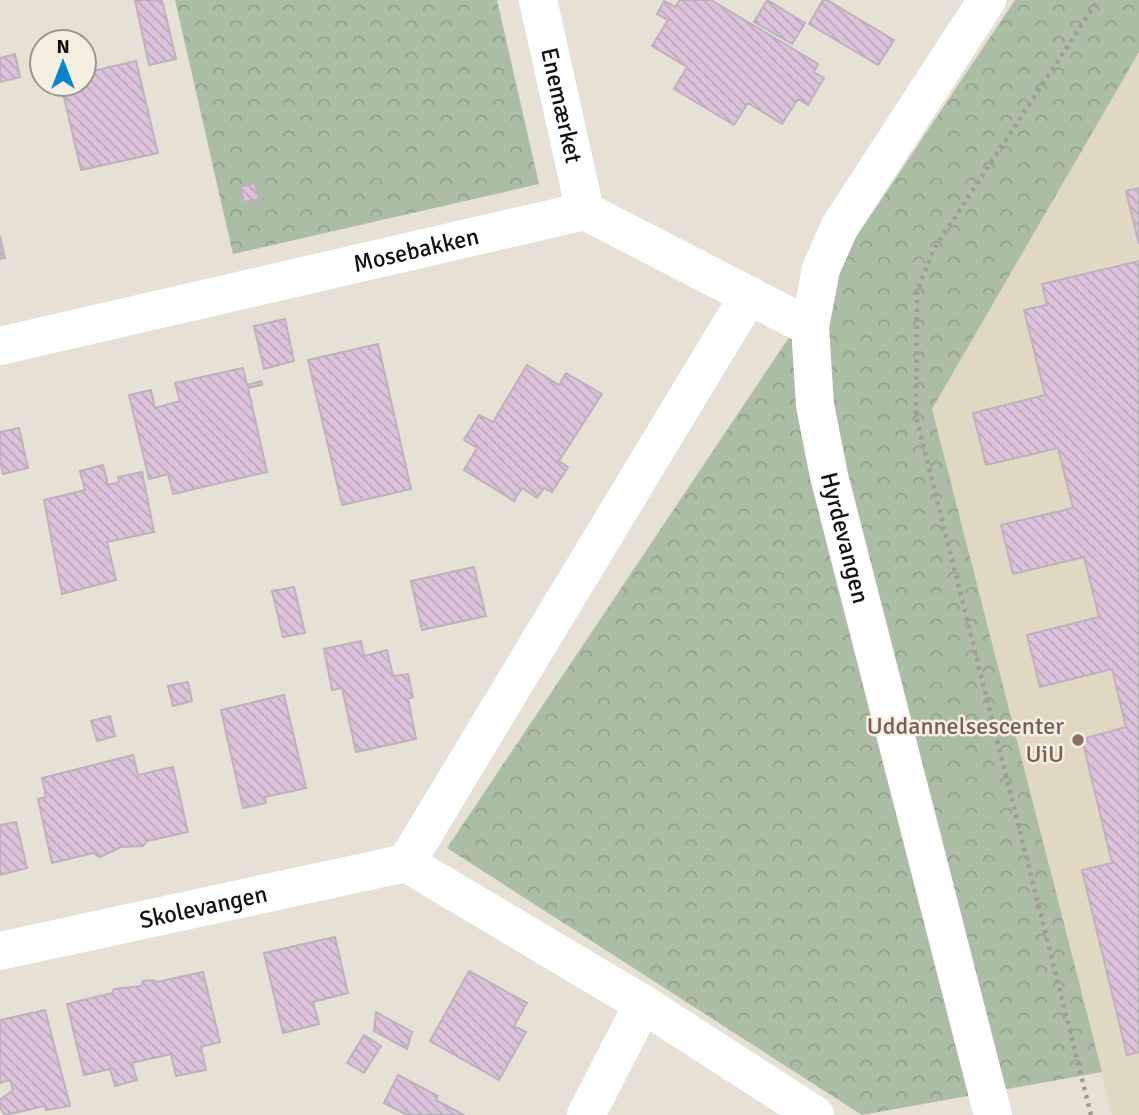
<svg xmlns="http://www.w3.org/2000/svg" width="1139" height="1115" viewBox="0 0 1139 1115" font-family="Signika,sans-serif">
  <style>
    .built { fill: #e1d8c4 }
    .park { fill: url(#park-crowns) }
    .building { fill: url(#building-back-hatch); stroke: #bcb2bb; stroke-width: 2 }
    .lines { fill: none; stroke-linecap: round; stroke-linejoin: round }
    .path { stroke: #a19c93; stroke-width: 4.5; stroke-dasharray: 3.5 5; stroke-linecap: butt }
    .street { stroke: #fff; stroke-width: 38 }
    .education-dot { fill: #8d6e63; stroke: #f5efe2; stroke-width: 2.5 }
    .labels { text-anchor: middle; dominant-baseline: central; stroke-width: 5; stroke-linejoin: round; paint-order: stroke }
    .street-label { font-size: 24px; fill: #12100c; stroke: #f5efe2 }
    .education-label { font-size: 24px; fill: #785e54; stroke: #f5efe2; text-anchor: end }
  </style>
  <defs>
    <pattern id="park-crowns" width="20" height="18" patternUnits="userSpaceOnUse" patternTransform="scale(1.75)"><rect width="20" height="18" fill="#abbda4"/><path d="M2 6a3 3 0 1 1 6 0M12 15a3 3 0 1 1 6 0" fill="none" stroke="#92a18c"/></pattern>
    <pattern id="building-back-hatch" width="6" height="6" patternUnits="userSpaceOnUse" patternTransform="scale(1.75)"><rect width="6" height="6" fill="#dcc3db"/><path d="M-1 5l2 2M0 0l6 6M5-1l2 2" fill="none" stroke="#bca6bb"/></pattern>
  </defs>
  <rect width="100%" height="100%" fill="#e7e1d5"/>
  <!-- built -->
  <path class="built" d="M1139,52v1063h-27l-180,-706z"/>
  <!-- park -->
  <path class="park" d="M175,0h322l42,184 -306,70z
    M1015,0h124v52l-207,357 170,663 -240,43 -415,-267z"/>
  <!-- building -->
  <path class="building" d="M135,0h27l14,59 -27,6z
    M680,0h31l107,64 -4,8 10,6 -16,27 -10,-6 -16,25 -34,-21 -14,22 -60,-36 13,-22 -35,-21 16,-26 -11,-6 7,-13 11,6z
    M767,0l38,23 -13,21 -38,-22z
    M823,0h4l67,40 -16,25 -69,-41z
    M15,54l5,23 -20,5v-24z
    M136,61l22,92 -77,17 -20,-86h23v-11z
    M255,183l4,16 -15,3 -4,-15z
    M1139,188v56l-13,-53z
    M0,236l5,22 -5,1z
    M1139,261v791l-12,3 -45,-185 30,-7 -30,-124 44,-12 -14,-58 -72,18 -13,-52 72,-18 -15,-60 -71,17 -12,-49 72,-17 -15,-60 -72,17 -13,-52 72,-18 -21,-85 23,-5 -5,-21z
    M285,319l9,42 -30,8 -10,-43z
    M378,344l33,145 -69,16 -34,-145z
    M527,365l32,20 7,-12 36,21 -43,67 9,6 -16,25 -8,-4 -7,10 -15,-10 -8,13 -50,-31 13,-22 -13,-8 15,-25 14,7z
    M243,368l4,17 14,-4 1,4 -14,3 19,84 -94,22 -5,-20 -19,5 -20,-84 22,-5 4,18 25,-7 -5,-18z
    M19,428l9,40 -25,6 -3,-14v-28z
    M103,465l5,20 11,-3 -1,-5 24,-5 12,60 -47,10 9,38 -54,14 -18,-94 41,-10 -5,-19z
    M474,567l12,49 -64,14 -11,-49z
    M294,587l11,46 -22,4 -11,-46z
    M361,641l3,15 23,-6 6,26 15,-2 5,23 -5,2 8,40 -60,13 -14,-64 -10,2 -8,-41z
    M188,682l4,19 -19,5 -5,-20z
    M284,695l22,93 -41,9 1,6 -23,5 -22,-98z
    M110,716l5,20 -18,5 -6,-20z
    M133,755l5,20 35,-8 15,65 -41,9 -4,5 -22,1 -21,10 -7,-4 -41,10 -14,-64 8,-2 -4,-19z
    M16,822l11,46 -27,7v-50z
    M335,937l13,56 -35,9 6,22 -36,9 -19,-80z
    M469,971l58,32 -13,23 12,6 -27,48 -69,-39z
    M203,972l17,70 -19,5 5,23 -30,6 -5,-22 -39,9 5,17 -22,6 -5,-17 -26,6 -17,-71 45,-11 2,-4 27,-3 2,-5 10,-1 4,2z
    M45,1010l25,96 -24,4 -1,-4 -40,9 -5,-7v-8l13,-10 -3,-10 -10,3v-63z
    M376,1012l36,20 -5,17 -33,-18z
    M364,1035l17,11 -17,27 -17,-10z
    M398,1075l40,21 -2,4 28,15h-57l-23,-12z"/>
  <g class="lines">
    <!-- path -->
    <path class="path" d="M1091,1115l-175,-699 1,-125 17,-42 164,-249"/>
    <!-- street -->
    <g class="street">
      <path id="s1" d="M538,0l47,211"/>
      <path id="s2" d="M987,0l-147,226 -19,43 -11,58 5,78 14,71 164,639"/>
      <path d="M749,295l-343,568 237,141 172,111"/>
      <path id="s3" d="M0,346l585,-135 225,116"/>
      <path id="s4" d="M0,951l406,-88"/>
      <path d="M586,1115l57,-111"/>
    </g>
  </g>
  <!-- markers -->
  <circle class="education-dot" cx="1078" cy="740" r="7"/>
  <g class="labels">
    <!-- street labels -->
    <g class="street-label">
      <text stroke="none"><textPath href="#s1" startOffset="108">Enemærket</textPath></text>
      <text stroke="none"><textPath href="#s3" startOffset="427">Mosebakken</textPath></text>
      <text stroke="none"><textPath href="#s2" startOffset="590">Hyrdevangen</textPath></text>
      <text stroke="none"><textPath href="#s4" startOffset="208">Skolevangen</textPath></text>
    </g>
    <!-- education labels -->
    <g class="education-label">
      <text x="1064" y="726">Uddannelsescenter<tspan x="1064" dy="28">UiU</tspan></text>
    </g>
  </g>
  <!-- north arrow -->
  <g transform="translate(63 63)"><circle r="33" fill="#f5efe2" stroke="#9a968c" stroke-width="2"/>
  <path d="M0-5L12 26L0 18L-12 26Z" fill="#0486ce"/>
  <text y="-10" font-size="19" font-weight="bold" text-anchor="middle" fill="#12100c">N</text>
  </g>
</svg>
